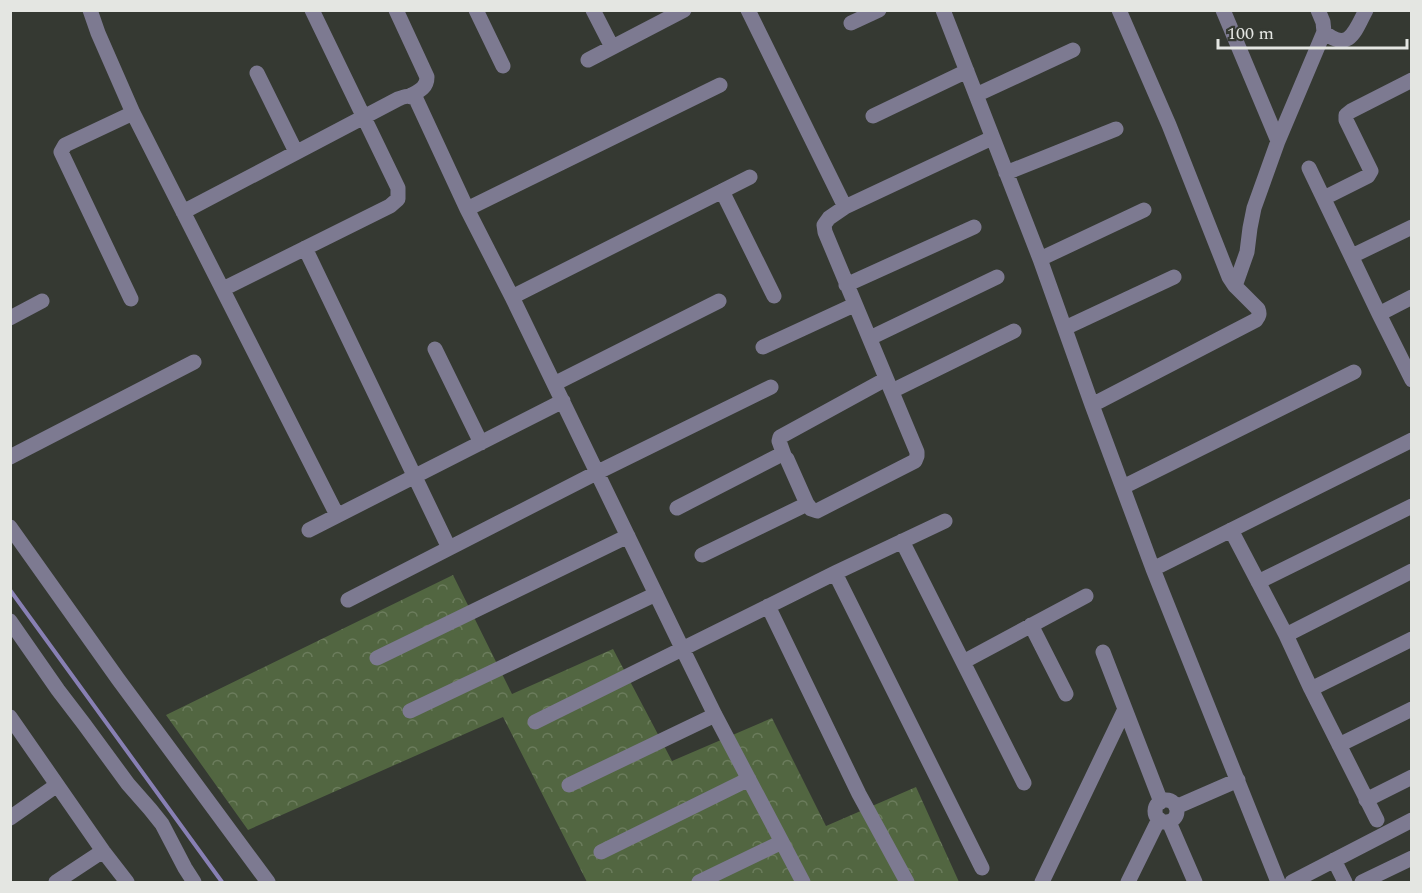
<svg xmlns="http://www.w3.org/2000/svg" width="1422" height="893" viewBox="0 0 1422 893" font-family="Spectral,serif">
  <style>
    .forest { fill: url(#forest-crowns) }
    .lines { fill: none; stroke-linecap: round; stroke-linejoin: round }
    .stream { stroke: #8880b4; stroke-width: 4 }
    .minor { stroke: #7d7a91; stroke-width: 15 }
  </style>
  <defs>
    <pattern id="forest-crowns" width="20" height="18" patternUnits="userSpaceOnUse" patternTransform="scale(1.5)"><rect width="20" height="18" fill="#526641"/><path d="M2 6a3 3 0 1 1 6 0M12 15a3 3 0 1 1 6 0" fill="none" stroke="#6b7c5c"/></pattern>
  </defs>
  <rect width="100%" height="100%" fill="#353932"/>
  <!-- forest -->
  <path class="forest" d="M453,575l59,119 101,-45 59,112 100,-43 54,108 90,-39 43,95h-372l-84,-165 -255,113 -82,-115z"/>
  <g class="lines">
    <!-- stream -->
    <path class="stream" d="M10,590l212,292"/>
    <!-- minor -->
    <path class="minor" d="M90,10l8,23 35,80 204,402
      M396,10l31,67c0,11 -8,14 -17,19
      M476,10l27,56
      M593,10l19,37
      M748,10l97,197
      M943,10l97,249 52,146 61,164 125,313
      M1223,10l55,131
      M851,23l28,-13
      M1324,32c25,21 31,-1 42,-22
      M588,60l96,-50
      M257,73l39,79
      M976,95l97,-45
      M873,116l94,-45
      M1309,168l70,146 33,66
      M1006,173l110,-44
      M722,191l52,105
      M1324,198l44,-22 3,-5 -25,-51v-5l5,-4 61,-31
      M467,209l253,-124
      M183,212l215,-113c7,-3 11,-4 18,0l51,110 45,88 170,351 33,67 88,167
      M305,248l144,300
      M1352,256l60,-29
      M1040,259l104,-49
      M846,285l128,-58
      M1235,286l12,-34 3,-24 4,-20 24,-67 46,-109 -1,-10 -5,-12
      M223,289l167,-83 8,-7v-11l-86,-178
      M512,297l238,-120
      M131,299l-70,-147 4,-7 68,-32
      M1379,314l33,-17
      M10,318l32,-17
      M1065,328l109,-51
      M870,338l127,-61
      M763,347l91,-42
      M435,349l46,94
      M554,384l165,-83
      M892,391l122,-60
      M1092,405l164,-85c3,-4 4,-6 2,-11l-23,-23 -6,-9 -60,-152 -50,-115
      M784,455l-5,-14 1,-4 106,-58
      M10,457l184,-95
      M1123,487l231,-115
      M677,508l105,-54 5,5 20,45 4,5 6,2 98,-50 2,-5v-4l-92,-220 -1,-7 5,-7 16,-11 147,-69
      M10,527l108,152 150,203
      M309,530l254,-129
      M1231,530l55,105 25,54 66,131
      M902,541l122,242
      M702,555l105,-51
      M1153,569l259,-129
      M835,573l147,295
      M1258,582l154,-76
      M348,600l248,-127 175,-86
      M768,606l91,188 48,88
      M10,621l48,69 26,34 44,60 22,25 12,15 23,44 9,14
      M1031,625l35,69
      M1286,635l126,-64
      M1103,652l58,150
      M377,658l251,-122
      M963,662l123,-66
      M1311,689l101,-50
      M410,711l246,-117
      M10,717l93,134 24,31
      M535,722l300,-149 110,-52
      M1339,745l73,-36
      M569,785l146,-70
      M1366,800l46,-23
      M1155 811a11 11 0 1 1 22 0a11 11 0 1 1-22 0Z
      M1176,807l62,-27
      M10,818l47,-33
      M1169,822l26,60
      M601,852l148,-73
      M1334,860l11,22
      M56,882l47,-31
      M699,882l83,-40
      M1042,882l83,-173
      M1128,882l31,-63
      M1292,882l120,-62
      M1362,882l50,-24"/>
  </g>
  <!-- border -->
  <rect width="1422" height="893" fill="none" stroke="#e4e6e2" stroke-width="24"/>
  <!-- scale -->
  <path d="M1218 39v9h189v-9" fill="none" stroke="#e4e6e2" stroke-width="3"/>
  <text x="1227" y="39" font-size="18" fill="#e4e6e2" stroke="#353932" stroke-width="4.5" paint-order="stroke">100 m</text>
</svg>
